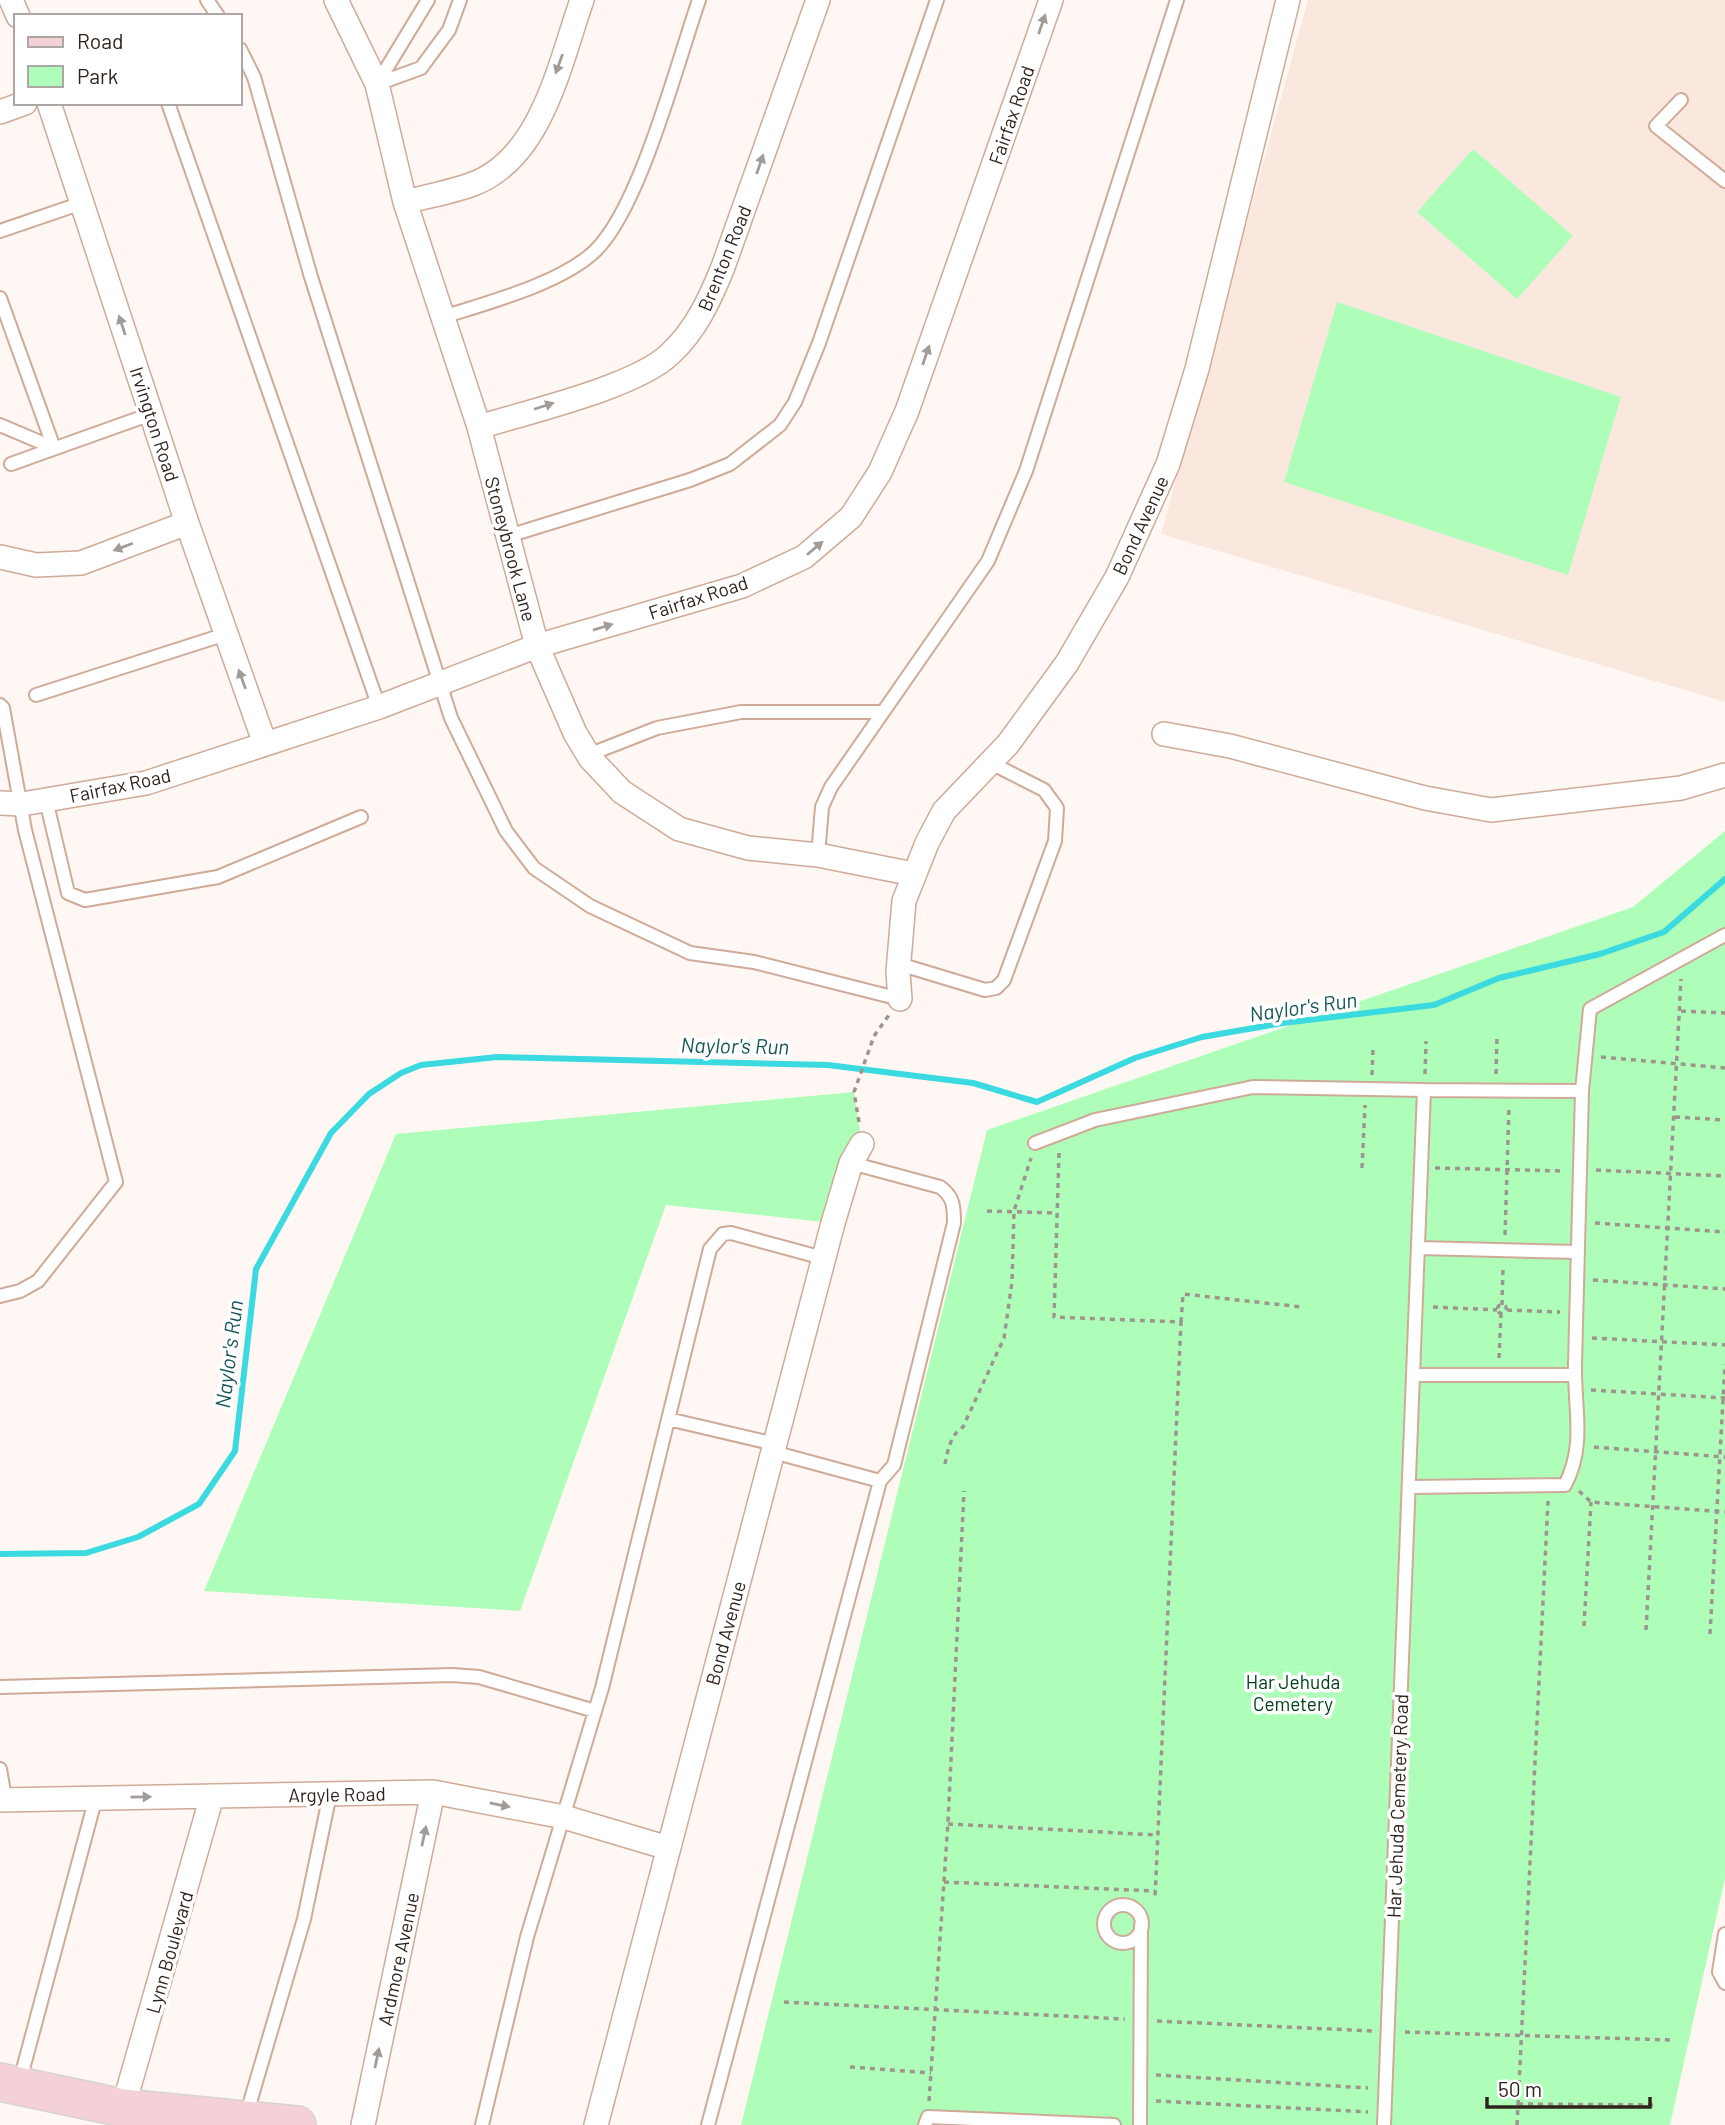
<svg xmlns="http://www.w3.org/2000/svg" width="1725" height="2125" viewBox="0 0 1725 2125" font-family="Barlow,sans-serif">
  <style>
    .built { fill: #fae8de }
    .green { fill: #aefeba }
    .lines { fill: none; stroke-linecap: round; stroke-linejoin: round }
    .stream { stroke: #3bd9e0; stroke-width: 6 }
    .service-casing { stroke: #cfaa98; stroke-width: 16 }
    .minor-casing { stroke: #cfaa98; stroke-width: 26 }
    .primary-casing { stroke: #d6d3d2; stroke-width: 40 }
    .path { stroke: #9e958f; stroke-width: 3.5; stroke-dasharray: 5 5; stroke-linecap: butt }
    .service { stroke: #fff; stroke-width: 12 }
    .minor { stroke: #fff; stroke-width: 23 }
    .primary { stroke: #f4d1d6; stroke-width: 37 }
    .oneway { fill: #a29c99 }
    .labels { text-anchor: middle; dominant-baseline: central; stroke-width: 7; stroke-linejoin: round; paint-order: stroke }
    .street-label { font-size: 19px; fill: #30231c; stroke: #fff }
    .park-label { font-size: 19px; fill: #004015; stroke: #fff }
    .water-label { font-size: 21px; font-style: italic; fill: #165659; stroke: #fff }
  </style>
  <rect width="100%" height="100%" fill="#fef7f3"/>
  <!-- built -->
  <path class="built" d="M1308,0h417v702l-564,-168z"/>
  <!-- green -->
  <path class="green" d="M1473,149l100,87 -56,63 -100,-87z
    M1337,302l284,95 -53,178 -284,-93z
    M1725,831v1047l-55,247h-929l246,-995 646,-223z
    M854,1092l8,52 -29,79 -167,-18 -146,406 -316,-20 192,-457z"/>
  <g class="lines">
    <!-- stream -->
    <path class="stream" d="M0,1554l86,-1 52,-16 61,-33 36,-53 21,-182 75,-136 38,-39 32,-21 20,-8 76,-8 331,8 145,18 64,19 98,-44 67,-21 81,-14 151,-18 65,-27 101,-24 64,-22 61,-53"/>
    <defs>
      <path id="service" d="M207,0l11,16
        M240,49l14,28 57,200 140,441 55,113 28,37 56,38 100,47 64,9 146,37
        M377,84l44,-16 28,-38 11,-30
        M377,84l51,-84
        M1681,100l-25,26 69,55
        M168,103l211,604
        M0,231l82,-28
        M0,298l54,150
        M443,317c44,-14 119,-34 152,-66 45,-43 82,-188 104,-251
        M0,425l54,23
        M11,464l140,-50
        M508,536l182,-56 40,-16 50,-39 15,-23 24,-59 118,-343
        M36,695l190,-61
        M0,705l3,3 22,122 91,352 -78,99 -18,10 -20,5
        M588,755l69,-27 84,-16h142
        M46,800l22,93 17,7 133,-23 143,-60
        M818,855l4,-48 9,-20 157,-226 38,-90 151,-471
        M899,964l86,26 11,-2 8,-8 51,-139 2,-33 -13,-18 -55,-28
        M1035,1143l60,-23 158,-33 171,3
        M851,1163l89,24c14,10 14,20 14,36l-60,242 -14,16
        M1420,1248l158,4
        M1413,1375h162
        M668,1419l107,25
        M1409,1487l156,-2c21,-40 9,-77 10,-121 2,-91 5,-182 7,-273
        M0,1687l452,-12 27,2 116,34
        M0,1769l5,29
        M1104 1924a19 19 0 1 1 38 0a19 19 0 1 1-38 0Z
        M1725,1934l-6,38 6,11
        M19,2084l77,-287
        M246,2116l58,-197 26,-125
        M482,2125l45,-188 75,-249 108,-439 13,-15 8,-1 92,25
        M708,2125l172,-644 -107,-29
        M925,2125l3,-8 186,8
        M1140,2125l1,-200
        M1384,2125l40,-1035 158,1 8,-82 135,-74"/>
      <path id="minor" d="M11,0l7,16
        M336,0l41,84 28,118 74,225 58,219 38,87 15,25 32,34 57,37 69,19 70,7 95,19
        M49,103l138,420 78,221
        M0,112l25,-9
        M405,202c23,-6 47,-10 68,-18 69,-26 87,-122 109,-184
        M479,427c48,-15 157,-40 191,-73 26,-24 40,-55 53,-87l95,-267
        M0,557l36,8 45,-2 106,-40
        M1164,734l66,12 195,52 66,12 190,-22 44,-13
        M0,803l22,1 124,-21 233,-76 158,-61 205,-60 62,-29 47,-40 29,-45 27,-61 144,-411
        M900,999l-2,-27 6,-71 23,-58 17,-32 64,-67 59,-81 50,-86 51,-113 29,-95 91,-369
        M0,1800l433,-8 131,25 104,31
        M123,2108l89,-312
        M363,2125l70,-333
        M596,2125l237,-902 18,-60 11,-19"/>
      <path id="primary" d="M0,2082l123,26 174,17"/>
    </defs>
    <!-- service casing -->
    <use href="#service" class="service-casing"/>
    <!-- minor casing -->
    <use href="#minor" class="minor-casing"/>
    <!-- primary casing -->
    <use href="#primary" class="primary-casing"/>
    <!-- path -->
    <path class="path" d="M1681,1011l44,2
      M1601,1057l124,11
      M1425,1074l1,-33
      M1496,1074l1,-39
      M1372,1075l1,-26
      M1675,1117l50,3
      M859,1122l-5,-30 20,-56 15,-21
      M1059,1153l-5,164 127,5 -26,576
      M1362,1168l3,-63
      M1435,1168l129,3
      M1596,1170l129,6
      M987,1211l70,2
      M1595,1223l130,9
      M1505,1235l4,-128
      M1593,1280l132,9
      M1497.5 1309a4.5 4.5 0 1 1 9 0a4.5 4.5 0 1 1-9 0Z
      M1502,1305l1,-38
      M1433,1307l64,3
      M1507,1310l53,2
      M1181,1322l2,-28 119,13
      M1592,1338l133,7
      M1499,1358l2,-44
      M1591,1390l134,8
      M1594,1447l131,10
      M945,1464c3,-14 5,-29 18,-37l41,-89 8,-56 2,-71 17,-53
      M1579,1491l12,11 134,10
      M1584,1626l7,-124
      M1646,1630l35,-651
      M1710,1634l15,-270
      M948,1824l210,11
      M944,1882l211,9
      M784,2002l341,17
      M1157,2021l216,10
      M1405,2032l267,8
      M850,2067l81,6
      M1156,2075l212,13
      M929,2101l19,-279 16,-331
      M1156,2101l212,11
      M1518,2104l138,1
      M1517,2125l31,-624"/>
    <!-- service -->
    <use href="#service" class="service"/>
    <!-- minor -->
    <use href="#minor" class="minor"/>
    <!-- primary -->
    <use href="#primary" class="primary"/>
  </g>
  <!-- one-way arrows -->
  <defs><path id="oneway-solid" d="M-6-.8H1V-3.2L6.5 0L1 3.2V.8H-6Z" transform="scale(1.75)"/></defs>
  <g class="oneway">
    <use href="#oneway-solid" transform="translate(1042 24) rotate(-71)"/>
    <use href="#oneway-solid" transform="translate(559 64) rotate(110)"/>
    <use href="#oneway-solid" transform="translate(760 164) rotate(-71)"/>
    <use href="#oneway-solid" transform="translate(122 325) rotate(-108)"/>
    <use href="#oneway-solid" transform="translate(926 355) rotate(-71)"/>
    <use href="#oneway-solid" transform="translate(544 406) rotate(-18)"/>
    <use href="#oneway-solid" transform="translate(123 547) rotate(159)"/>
    <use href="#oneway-solid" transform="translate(815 548) rotate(-40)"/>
    <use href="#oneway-solid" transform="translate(603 627) rotate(-17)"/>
    <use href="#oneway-solid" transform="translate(242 679) rotate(-110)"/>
    <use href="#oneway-solid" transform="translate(141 1797) rotate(-1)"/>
    <use href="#oneway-solid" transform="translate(500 1805) rotate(11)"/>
    <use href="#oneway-solid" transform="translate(424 1836) rotate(-78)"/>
    <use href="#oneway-solid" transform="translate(377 2058) rotate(-78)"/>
  </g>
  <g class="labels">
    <!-- street labels -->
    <g class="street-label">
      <text transform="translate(1011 115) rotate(-71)">Fairfax Road</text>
      <text transform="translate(724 258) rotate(-68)">Brenton Road</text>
      <text transform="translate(155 424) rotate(72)">Irvington Road</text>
      <text transform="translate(1140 525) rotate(-65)">Bond Avenue</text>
      <text transform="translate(511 549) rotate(75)">Stoneybrook Lane</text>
      <text transform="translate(698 597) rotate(-18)">Fairfax Road</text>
      <text transform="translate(120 785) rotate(-12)">Fairfax Road</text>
      <text transform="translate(725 1633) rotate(-75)">Bond Avenue</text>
      <text transform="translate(337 1794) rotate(-1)">Argyle Road</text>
      <text transform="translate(1397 1806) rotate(-88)">Har Jehuda Cemetery Road</text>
      <text transform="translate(169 1952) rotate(-74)">Lynn Boulevard</text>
      <text transform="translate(398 1959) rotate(-78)">Ardmore Avenue</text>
    </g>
    <!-- park labels -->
    <g class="park-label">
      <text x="1293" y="1681">Har Jehuda<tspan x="1293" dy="22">Cemetery</tspan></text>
    </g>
    <!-- water labels -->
    <g class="water-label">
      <text transform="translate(1303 1006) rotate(-8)">Naylor's Run</text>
      <text transform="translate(735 1045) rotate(1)">Naylor's Run</text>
      <text transform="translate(228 1354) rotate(-83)">Naylor's Run</text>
    </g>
  </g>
  <!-- legend -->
  <rect x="14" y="14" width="228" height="91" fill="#ffffff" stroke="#aca7a4" stroke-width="2"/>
  <rect x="28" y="37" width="35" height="10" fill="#f4d1d6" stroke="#aca7a4" stroke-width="2"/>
  <text x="77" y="49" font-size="21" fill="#30231c">Road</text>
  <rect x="28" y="66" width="35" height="21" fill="#aefeba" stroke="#aca7a4" stroke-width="2"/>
  <text x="77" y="84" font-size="21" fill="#30231c">Park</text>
  <!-- scale -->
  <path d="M1487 2097v10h163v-10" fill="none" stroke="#30231c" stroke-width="3.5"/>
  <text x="1498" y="2097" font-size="21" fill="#30231c" stroke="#ffffff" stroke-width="5" paint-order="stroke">50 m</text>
</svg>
